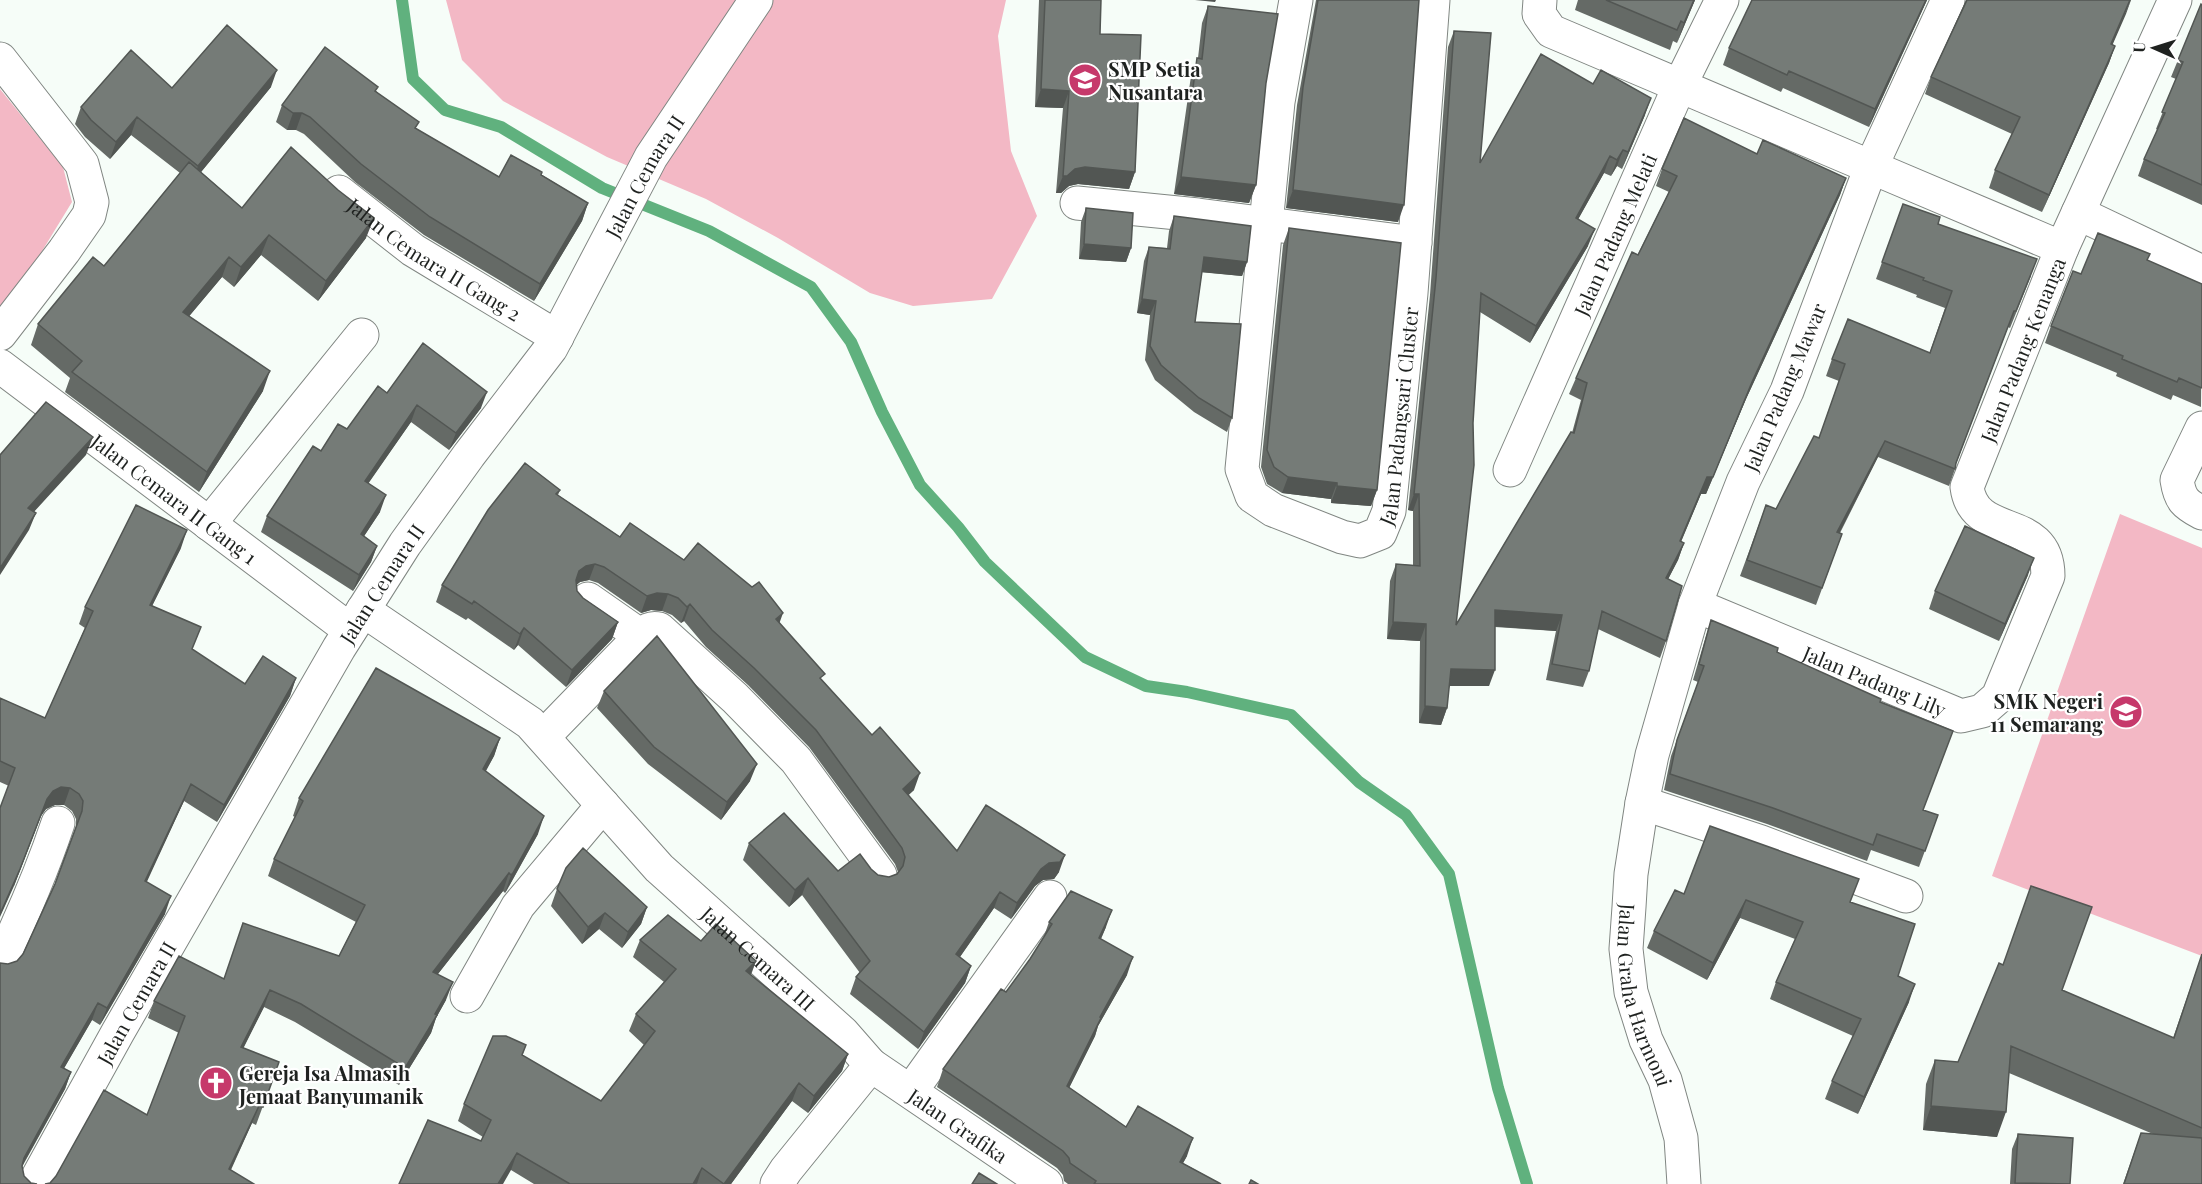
<svg xmlns="http://www.w3.org/2000/svg" width="2202" height="1184" viewBox="0 0 2202 1184" font-family="'Playfair Display',serif">
  <style>
    .green { fill: #f3b8c5 }
    .lines { fill: none; stroke-linecap: round; stroke-linejoin: round }
    .stream { stroke: #60b17e; stroke-width: 12 }
    .minor-casing { stroke: #808682; stroke-width: 35 }
    .minor { stroke: #fff; stroke-width: 33 }
    .wall { fill: #656a66 }
    .shaded-wall { fill: #525653 }
    .building { fill: #757b77; stroke: #525653; stroke-width: 1.5 }
    .labels { text-anchor: middle; dominant-baseline: central; stroke-width: 4.5; stroke-linejoin: round; paint-order: stroke }
    .poi-label { font-size: 20px; font-weight: bold; fill: #1f2220; stroke: #fff; text-anchor: start }
    .street-label { font-size: 20px; fill: #1f2220; stroke: #fff }
  </style>
  <rect width="100%" height="100%" fill="#f6fdf8"/>
  <!-- green -->
  <path class="green" d="M446,0h560l-8,36 13,115 26,65 -45,83 -79,7 -43,-13 -92,-55 -72,-39 -99,-42 -104,-56 -41,-41z
    M0,89l63,78 9,35 -58,95 -14,19z
    M2120,514l82,34v408l-210,-80z"/>
  <g class="lines">
    <!-- stream -->
    <path class="stream" d="M402,0l11,79 32,31 56,17 101,61 107,43 102,56 40,55 31,70 38,73 38,42 27,35 100,95 61,29 41,6 104,23 68,67 47,33 43,59 49,214 29,96"/>
    <defs>
      <g id="minor">
        <path id="s1" d="M1296,0l-18,102 -36,367 10,27 21,14 69,27 18,4 20,-8 9,-22 22,-218 22,-293"/>
        <path id="s2" d="M1540,0l-1,14 12,17 320,136 -84,224 -44,91 -48,123 -43,150 -10,48 -11,71 -2,33 -3,42 5,43 15,48 19,40 16,58 3,46"/>
        <path d="M0,59l82,105 10,38 -3,13 -25,36 -64,83"/>
        <path id="s3" d="M339,192l74,58 144,87"/>
        <path d="M1077,203l121,12 217,28"/>
        <path d="M2078,213l124,59"/>
        <path d="M2062,248l113,-248"/>
        <path id="s4" d="M0,366l350,264"/>
        <path d="M2202,428l-25,52c3,20 8,24 25,33"/>
        <path id="s5" d="M1510,470l169,-383 43,-87"/>
        <path d="M209,524l153,-189"/>
        <path id="s6" d="M1695,605l266,111 21,-5 16,-14 50,-121c0,-64 -74,-34 -81,-89l95,-239 -191,-81 77,-167"/>
        <path id="s7" d="M363,610l167,113 129,145 184,165 28,32 -85,105 -9,14"/>
        <path d="M641,636c6,-6 10,-9 18,-7l76,69 61,62 84,115"/>
        <path d="M543,737l98,-101 -53,-37"/>
        <path d="M1642,803l119,39 145,54"/>
        <path d="M0,963c22,-46 42,-92 58,-140"/>
        <path d="M467,996l51,-90 85,-101"/>
        <path id="s8" d="M871,1065l175,119"/>
        <path d="M911,1091l139,-194"/>
        <path id="s9" d="M34,1184l84,-152 221,-384 66,-104 64,-89 82,-107 100,-191 105,-157"/>
      </g>
    </defs>
    <!-- minor casing -->
    <use href="#minor" class="minor-casing"/>
    <!-- minor -->
    <use href="#minor" class="minor"/>
  </g>
  <!-- wall -->
  <path class="wall" d="M1039,0h62l-1,34 35,138 -6,17 -51,-5 -9,2 -8,7h-5l7,-85 -28,-1z
    M1316,0h103l-21,222 -112,-14 11,-103z
    M1578,0h117l-18,43 -4,-2 -3,9 -95,-40z
    M1752,0h175l-58,127 -86,-39 -2,4 -58,-27 6,-17z
    M1966,0h165l-19,45 3,1 -6,17 -67,149 -53,-24 6,-18 17,-36 -87,-40 6,-17z
    M2202,5v200l-64,-29 6,-17 14,-29 -2,-1 20,-50 -5,-2 7,-17z
    M1208,6l58,77 -10,102 -7,18 -75,-9 17,-118 7,-18 4,-35z
    M1454,31l26,132 165,-48 -23,54 -5,-3 -6,10 -7,-3 -26,46 10,27 -58,97 -50,-31 -24,313 116,-192 9,-33 -12,-6 7,-16 93,-186 -13,-6 6,-17 95,-15 89,24 -6,17 -94,204 -40,95h-5l-20,48 3,1 -6,17 -10,19 -2,62 -6,17 -62,-29 -9,42 -6,16 -37,-7 10,-49 -61,-4 -6,59h-40l-2,22 -6,17 -22,-2 1,-82 -33,-2 3,-58 6,-17 17,1v-54l-5,-1 22,-215 18,-248z
    M271,87l-70,85 41,36 124,30 -48,63 -57,-46 -27,32 -12,-10 -33,39 74,75 -64,101 -134,-100 5,-14 -39,-33 7,-21 66,-58 76,-93 -49,-38 -21,24 -25,-22 -10,-13 6,-17 91,-19z
    M376,91l41,38 82,48 43,-2 46,28 -6,18 -48,80 -110,-66 -69,-53 -51,-48 -8,-4h-9l-11,-8 6,-17z
    M1903,204l128,72 -21,52 -2,-1 -52,137 -1,5 -6,17 -71,-29 -38,76 2,1 -26,71 -76,-29 26,-71 10,4 43,-71 20,-57 -13,-5 6,-17 98,-7 15,-44 -29,-11 1,-2 -41,-16z
    M1086,208l45,40 -5,14 -47,-3 2,-37z
    M1174,216l73,46 -5,14 -40,-4 -7,50 37,96 -5,14 -33,-20 -39,-32 -10,-20 5,-45 -13,-2 7,-52 5,-14 18,1 2,-17z
    M1289,228l88,262 -6,16 -40,-3v-4l-49,-6 -15,-9 -6,-17 22,-222z
    M2147,260l55,24 -1,123 -28,-12 -2,5 -55,-24 1,-3 -72,-30 6,-17 30,-52z
    M387,393l94,15 -32,42 -38,-28 -43,61 12,29 -16,24 13,10 -6,16 -18,29 -92,-59 6,-16 54,-65 26,-22z
    M560,490l-2,5 62,42 64,23 95,63 44,58 91,109 -6,5 49,56 102,21 -5,7 -11,1 -8,6 -24,33 -17,-11 -34,49 11,9 -6,17 -47,66 -68,-55 6,-17 4,-4 -58,-78 -13,12 -46,-47 6,-17 89,28 33,-2 7,6 11,2 8,-3 1,-2 -3,-8 -86,-117 -61,-62 -42,-38 -22,-26 -3,2 -9,-8 -10,-4 -11,-1 -10,3 -43,-30 -9,-3 -9,2 -4,3 1,6 6,7 35,24 -6,17 -46,48 -48,-42 -4,5 -46,-32 -2,2 -30,-18 6,-17z
    M181,548l-29,58 41,44 52,34 51,-6 -6,18 -73,126 -33,-21 -38,81 19,32 -65,111 -8,-5 -28,48 7,4 -6,17 -43,78 -22,17 8,-220 9,-3 6,-7 32,-70 21,-56v-9l-4,-8 -8,-6h-9l-9,4 -5,7 -27,70 -5,-100 -9,-4v-84l45,20 40,-90 -6,-4 6,-17z
    M2028,575l-29,66 -70,-32 6,-18z
    M1711,620l169,82 43,108 15,5 -19,52 -48,-17 -4,11 -100,-37 -103,-34 7,-34 27,-74 -5,-2 13,-44z
    M604,691l146,90 -29,39 -73,-56 -51,-56z
    M500,738l-6,18 -8,15 52,63 -31,56 -2,3 -2,-2 -65,83 8,26 -10,18 -5,15 -32,52 -104,-63 -31,-15 -21,41 36,14 -23,63 -4,-2 -21,47 -181,13 97,-68 32,-82 -31,-15 6,-17 70,-22 115,-23 17,-34 -88,-46 6,-17 21,-42 -2,-1 6,-18z
    M557,889l90,18 -6,17 -19,24 -23,-19 -17,15 -31,-38z
    M1684,894l166,8 48,74 11,26 -51,112 -33,-15 7,-18 21,-45 -83,-37 6,-17 19,-43 -55,-21 -33,62 -60,-32 7,-17z
    M1049,922l57,5 -5,12 26,36 -29,51 -3,10 -26,52 57,39 61,29 -4,7 38,21h-153l-4,-3 -1,-6 -6,-7 -120,-81 6,-18 63,-77 24,-33 13,-20z
    M640,940l61,1 55,20 -5,14 97,79 -6,17 -34,42 -16,-12 -61,83h-197l-23,-14 -30,-29 2,-4 -25,-16 6,-17 62,-59 -4,11 79,45 43,-56 -15,-14 7,-17 28,-32 -31,-25z
    M2202,954v230h-79l18,-51 12,1 -144,-61 -12,64 -74,-7 3,-46 9,-24 23,2 104,-72 111,48z
    M2018,1134l52,50h-60l2,-35z"/>
  <!-- shaded-wall -->
  <path class="shaded-wall" d="M1195,0h21l-1,2z
    M1694,0h1l-18,43 7,-20z
    M1926,0h1l-58,127 6,-18z
    M2131,0l-5,14 -21,48 6,-18z
    M2115,46l-6,17 -67,149 7,-17z
    M277,70l-6,17 -79,96 6,-17z
    M1041,89l28,2 -6,17 -28,-1z
    M1651,98l-6,17 -23,54 6,-17z
    M293,113h9l-6,17h-9z
    M137,117l-6,18 -21,24 6,-17z
    M1623,150l-6,16 -6,10 6,-16z
    M1610,156l-6,17 -34,61 6,-16z
    M1085,167l50,5 -6,17 -51,-5 -9,2 -8,7h-5l7,-17 12,-7z
    M1181,177l75,8 -7,18 -75,-9z
    M1846,178l-6,17 -94,204 -40,95h-5l-27,64 6,-17 27,-64z
    M1293,190l111,15 -6,17 -112,-14z
    M588,203l-6,18 -48,80 6,-17z
    M374,218l-8,20 -48,63 8,-20z
    M1595,229l-7,17 -58,97 6,-17z
    M269,235l-8,20 -27,32 7,-20z
    M1084,244l47,4 -5,14 -47,-3z
    M229,257l-7,20 -46,55 7,-20z
    M1204,257l43,5 -5,14 -43,-4z
    M1142,299l14,2 -6,14 -13,-2z
    M270,371l-7,20 -64,101 8,-20z
    M487,392l-6,16 -32,42 7,-17z
    M417,405l-6,17 -52,75 6,-16z
    M93,437l-7,18 -64,70 6,-17z
    M1885,441l-7,16 -47,92 6,-17z
    M1288,477l49,6 -6,16 -49,-6z
    M1337,486l40,4 -6,16 -40,-3z
    M1414,494h5l-6,17 -5,-1z
    M386,495l-6,17 -25,38 6,-16z
    M36,513l-7,17 -29,45v-7z
    M187,530l-6,18 -37,74 6,-17z
    M1684,543l-6,17 -18,35 6,-17z
    M377,546l-6,16 -18,29 6,-16z
    M2034,558l-6,17 -29,66 6,-17z
    M595,564l-6,16 -9,2 -7,6 6,-17 7,-5z
    M657,593l11,1 -6,17 -11,-1 -10,3 6,-17z
    M690,604l-6,17 -3,2 6,-16z
    M1495,610l67,5 -6,16 -67,-5z
    M783,613l-6,17 -1,-11z
    M618,622l-6,17 -46,48 6,-17z
    M1393,622l33,2 -6,17 -33,-2z
    M524,628l-6,17 -4,5 6,-16z
    M1451,669l44,1 -6,16h-44z
    M296,678l-6,18 -73,126 7,-17z
    M1425,706l22,2 -6,17 -22,-2z
    M500,738l-6,18 -17,30 6,-17z
    M757,764l-7,17 -29,39 6,-18z
    M920,773l-6,17 -17,16 6,-17z
    M191,784l-7,17 -45,98 6,-18z
    M61,787l9,1 -6,17h-9l-9,4 -5,7 -27,70 -14,31v-3l47,-115 6,-8z
    M544,816l-6,18 -33,59 6,-18z
    M1065,855l-6,17 -5,7 -11,1 -8,6 -24,33 6,-16 24,-34 8,-6z
    M509,873l-6,18 -77,98 7,-17z
    M808,878l-6,17 -13,12 6,-17z
    M1000,892l-6,16 -44,63 6,-17z
    M171,896l-6,18 -65,111 7,-17z
    M1746,900l-6,18 -33,62 6,-17z
    M647,907l-6,17 -19,24 6,-16z
    M1112,910l-6,17 -13,29 6,-18z
    M605,913l-6,16 -17,15 6,-17z
    M1133,957l-6,18 -29,51 -3,10 -34,68 6,-18 33,-69z
    M756,961l-7,17 -3,-7z
    M971,966l-6,17 -47,66 6,-17z
    M453,982l-7,18 -10,18 -5,15 -32,52 6,-17z
    M1915,984l-6,18 -51,112 6,-17z
    M270,990l-6,17 -29,58 6,-18z
    M98,1003l-6,17 -37,64 6,-17z
    M848,1054l-6,17 -34,42 6,-17z
    M71,1072l-6,17 -48,86 7,-17z
    M799,1083l-7,18 -61,83h-7z
    M259,1106l-7,17 -28,61 5,-15z
    M1931,1106l75,6 -9,25 -74,-7z
    M1193,1138l-6,18 -13,23 6,-17z
    M517,1153l-6,17 -8,14h-5z
    M702,1168l-5,16h-4z"/>
  <!-- building -->
  <path class="building" d="M1045,0h56l-1,34 41,1 -6,137 -50,-5 -10,2 -8,7h-4l6,-85 -28,-2z
    M1318,0h101l-15,205 -111,-15 10,-103z
    M1606,0h88l-10,23 -3,-2 -4,9z
    M1752,0h174l-51,109 -86,-38 -2,4 -58,-27z
    M1967,0h163l-19,44 4,2 -66,149 -54,-25 25,-53 -89,-40z
    M2201,4l1,1v180l-58,-26 21,-46 -3,-1 21,-50 -5,-2z
    M1208,6l70,8 -12,69 -10,102 -75,-8 16,-119 5,1z
    M227,25l50,45 -79,96 -61,-49 -21,25 -25,-22 -10,-13 50,-57 41,38z
    M1454,31l37,2 -11,130 61,-109 52,30 8,-14 50,28 -23,54 -5,-2 -6,10 -7,-4 -34,62 19,11 -59,97 -55,-33 -8,130 1,42 -18,160 115,-193 3,1 13,-50 -11,-5 56,-126 6,3 39,-79 -15,-7 22,-51 73,36 6,-14 83,38 -94,204 -39,95h-6l-27,64 4,2 -18,35 16,8 -16,55 -64,-30 -13,60 -37,-7 10,-49 -67,-5v60l-44,-1 -4,39 -22,-2 1,-82 -33,-2 3,-58 24,2 -1,-72h-5l22,-216z
    M325,47l53,40 -3,4 44,31 -4,6 84,49 12,-22 31,17 -1,3 47,28 -48,81 -110,-67 -69,-53 -51,-47 -8,-4h-9l-11,-8z
    M291,147l47,43 36,28 -48,63 -57,-46 -28,32 -12,-10 -46,55 87,59 -63,101 -135,-100 10,-11 -44,-37 55,-67 11,9 85,-104 53,46z
    M1903,204l37,13 -2,7 99,35 -21,52h-2l-58,152 -1,6 -70,-28 -48,91 5,2 -20,54 -75,-28 19,-55 10,4 38,-73 5,2 26,-74 -13,-5 16,-40 82,34 22,-62 -29,-11 1,-2 -42,-16z
    M1086,208l47,5 -2,35 -47,-4z
    M1174,216l77,10 -4,36 -43,-5 -9,65 46,2 -9,94 -33,-20 -38,-33 -11,-19 6,-45 -14,-2 7,-52 21,2z
    M1289,228l112,15 -24,247 -40,-4v-3l-49,-6 -14,-10 -7,-17z
    M2098,233l52,21 -3,6 55,24v104l-23,-10 -2,4 -55,-23 1,-3 -72,-30 22,-55 8,3z
    M423,343l64,49 -31,41 -39,-28 -52,76 21,14 -25,39 16,12 -18,29 -92,-59 46,-70 8,5 17,-27 9,5 31,-43 9,7z
    M46,402l47,35 -65,71 8,5 -36,55v-113z
    M525,463l35,27 -4,4 64,43 10,-14 54,37 14,-17 54,44 7,-5 24,31 -7,6 49,55 -5,4 52,57 8,-8 40,46 -17,16 54,62 29,-46 79,50 -5,7 -11,1 -8,6 -24,34 -17,-11 -44,62 15,12 -47,66 -68,-55 14,-16 -62,-83 -13,12 -46,-47 35,-30 54,58 22,-17 11,15 7,6 11,2 8,-3 6,-8 2,-9 -3,-9 -86,-118 -62,-62 -42,-38 -22,-26 -3,3 -9,-9 -10,-4 -11,-1 -10,3 -43,-29 -9,-3 -9,2 -7,5 -3,9 1,11 6,7 35,24 -46,48 -48,-42 -4,6 -46,-33 -2,3 -30,-19 46,-75z
    M136,505l51,25 -37,75 51,22 -9,22 53,35 18,-28 33,22 -72,127 -33,-21 -46,97 26,15 -64,112 -9,-5 -37,64 10,5 -47,86 -2,8 2,10 7,7 6,1h-37v-221l8,1 9,-3 6,-7 32,-70 27,-73 1,-10 -4,-7 -9,-6 -9,-1 -8,4 -6,8 -27,70 -20,45v-106l15,-40 -15,-7v-63l45,20 48,-107 -8,-4z
    M1965,526l69,32 -29,66 -70,-33z
    M1711,620l67,28 -1,4 104,47 -1,3 73,29 -30,79 15,5 -13,36 -48,-17 -4,11 -100,-37 -103,-34 7,-34 27,-74 -5,-2z
    M657,636l100,128 -30,38 -73,-55 -50,-56z
    M376,668l124,70 -17,31 61,47 -31,57 -2,2 -2,-2 -76,99 20,10 -18,32 2,1 -32,53 -104,-64 -31,-14 -29,57 38,15 -16,45 -4,-1 -30,63 25,15h-209l5,-1 6,-7 48,-86 43,25 38,-99 -31,-15 25,-45 45,23 19,-56 96,33 26,-51 -91,-46 29,-58 -4,-3z
    M1710,826l149,53 -9,23 65,22 -17,52 17,8 -51,113 -32,-16 29,-62 -85,-37 27,-60 -57,-22 -33,63 -59,-32 21,-41 9,4z
    M583,848l64,59 -19,25 -23,-19 -17,14 -31,-38 9,-21z
    M2031,886l61,21 -30,83 112,48 28,-84v174l-191,-82 -5,66 -75,-6 4,-46 23,2 41,-99 4,2z
    M1071,891l41,19 -13,28 34,19 -33,60 1,1 -34,68 59,41 12,-21 55,32 -13,24 41,22h-127l2,-3 -26,-18 -1,-5 -6,-7 -120,-82 58,-80 5,3 24,-33 22,-35 -3,-2z
    M668,915l33,26 15,-17 40,37 -10,10 102,83 -34,42 -15,-13 -75,101 -22,-16 -9,16h-123l-53,-31 -19,31h-99l29,-64 53,21 10,-21 -27,-16 29,-68h13l20,9 -4,10 79,46 54,-70 -19,-17 40,-45 -36,-29z
    M2141,1133l61,5v46h-78z
    M2018,1134l55,4 -3,46 -55,-1z
    M979,1173l18,11h-25z
    M1251,1180l7,4h-9z"/>
  <!-- icons -->
  <defs>
    <symbol id="school-disc" viewBox="-11 -11 22 22"><circle r="9.5" fill="#c6396b" stroke="#fff"/><path d="M0-5L7-2L0 1L-7-2ZM-4 1L0 2.5L4 1V4Q0 6-4 4Z" fill="#fff"/></symbol>
    <symbol id="church-disc" viewBox="-11 -11 22 22"><circle r="9.5" fill="#c6396b" stroke="#fff"/><path d="M-1.2-6h2.4v3.5h3.3v2.4h-3.3V6h-2.4V-.1h-3.3v-2.4h3.3Z" fill="#fff"/></symbol>
  </defs>
  <g fill-rule="evenodd">
    <use href="#school-disc" x="1066" y="61" width="38" height="38"/>
    <use href="#school-disc" x="2107" y="693" width="38" height="38"/>
    <use href="#church-disc" x="197" y="1064" width="38" height="38"/>
  </g>
  <g class="labels">
    <!-- poi labels -->
    <g class="poi-label">
      <text x="1108" y="68">SMP Setia<tspan x="1108" dy="23">Nusantara</tspan></text>
      <text x="2103" y="700" text-anchor="end">SMK Negeri<tspan x="2103" dy="23">11 Semarang</tspan></text>
      <text x="239" y="1072">Gereja Isa Almasih<tspan x="239" dy="23">Jemaat Banyumanik</tspan></text>
    </g>
    <!-- street labels -->
    <g class="street-label">
      <text stroke="none"><textPath href="#s9" startOffset="1180">Jalan Cemara II</textPath></text>
      <text stroke="none"><textPath href="#s5" startOffset="258">Jalan Padang Melati</textPath></text>
      <text stroke="none"><textPath href="#s3" startOffset="117">Jalan Cemara II Gang 2</textPath></text>
      <text stroke="none"><textPath href="#s6" startOffset="740">Jalan Padang Kenanga</textPath></text>
      <text transform="translate(1784 387) rotate(-67)">Jalan Padang Mawar</text>
      <text stroke="none"><textPath href="#s1" startOffset="760">Jalan Padangsari Cluster</textPath></text>
      <text stroke="none"><textPath href="#s4" startOffset="219">Jalan Cemara II Gang 1</textPath></text>
      <text stroke="none"><textPath href="#s9" startOffset="694">Jalan Cemara II</textPath></text>
      <text stroke="none"><textPath href="#s6" startOffset="195">Jalan Padang Lily</textPath></text>
      <text stroke="none"><textPath href="#s7" startOffset="530">Jalan Cemara III</textPath></text>
      <text stroke="none"><textPath href="#s2" startOffset="1256">Jalan Graha Harmoni</textPath></text>
      <text stroke="none"><textPath href="#s9" startOffset="208">Jalan Cemara II</textPath></text>
      <text stroke="none"><textPath href="#s8" startOffset="106">Jalan Grafika</textPath></text>
    </g>
  </g>
  <!-- north arrow -->
  <g transform="translate(2154 48) rotate(273)" stroke="#ffffff" stroke-width="4.5" paint-order="stroke">
  <path d="M0-4.5L10 22L0 15L-10 22Z" fill="#1f2220"/>
  <text y="-9" font-size="16" font-weight="bold" text-anchor="middle" fill="#1f2220">U</text>
  </g>
</svg>
